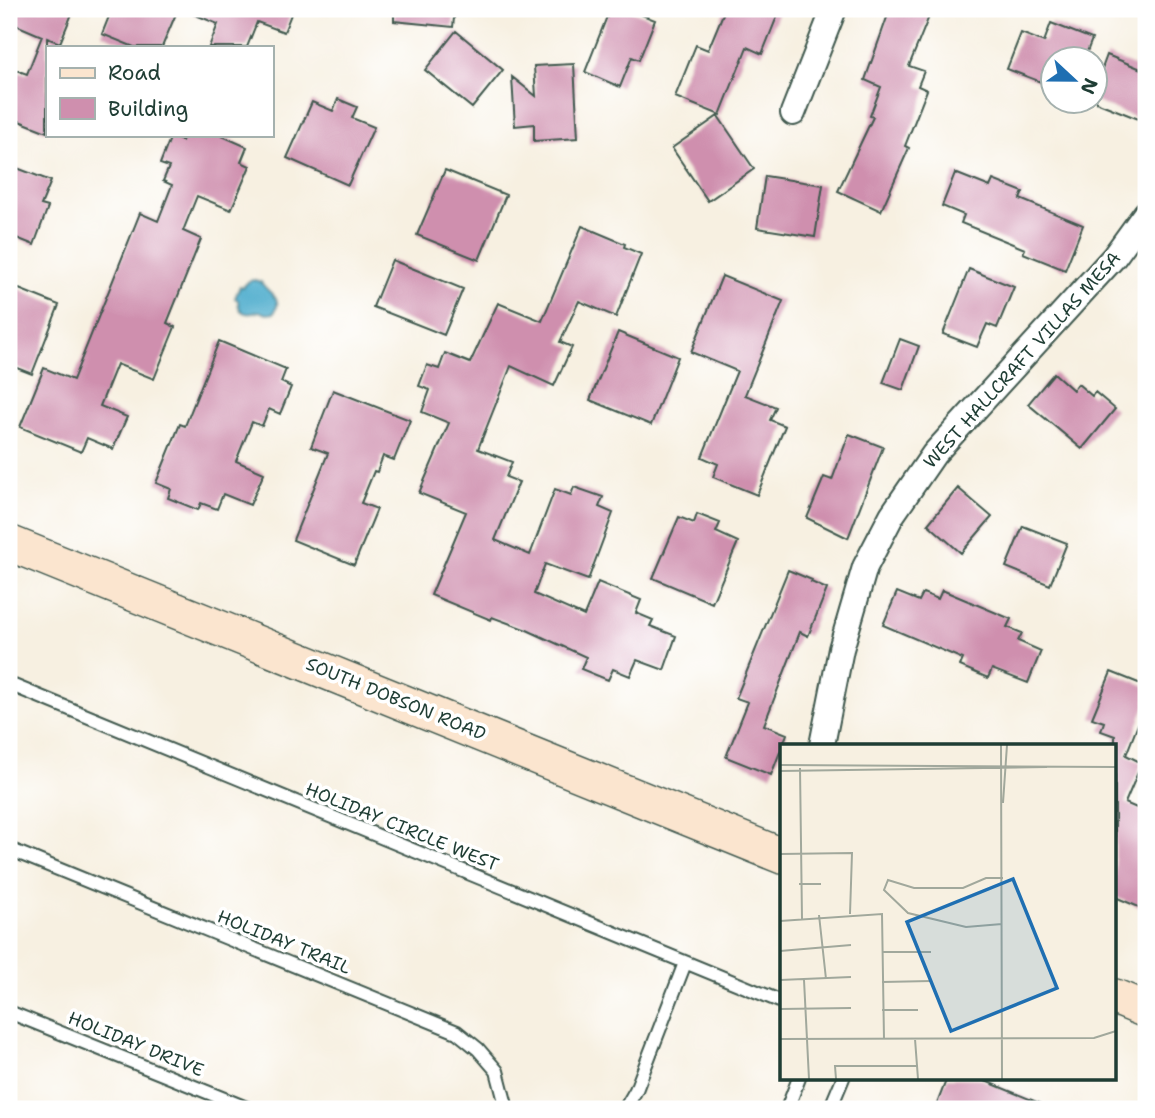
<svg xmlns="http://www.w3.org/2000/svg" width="1155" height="1118" viewBox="0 0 1155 1118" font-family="'Shantell Sans',sans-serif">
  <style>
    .water { fill: #4fadcd; stroke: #377580; stroke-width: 2 }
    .building { fill: #cf8fae }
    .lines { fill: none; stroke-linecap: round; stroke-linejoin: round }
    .lane-casing { stroke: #3f584e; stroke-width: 16 }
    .street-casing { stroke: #3f584e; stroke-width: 28 }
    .secondary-casing { stroke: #3f584e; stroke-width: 38 }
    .lane { stroke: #fff; stroke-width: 12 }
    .street { stroke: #fff; stroke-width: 24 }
    .secondary { stroke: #fbe5cf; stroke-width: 35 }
    .labels { text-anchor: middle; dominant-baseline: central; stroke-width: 7; stroke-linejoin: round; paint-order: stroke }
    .street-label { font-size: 18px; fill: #1f3d34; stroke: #fff }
    .inset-road { fill: none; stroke: #a1a89c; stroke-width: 2 }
    .view { fill: #1f6fb2; fill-opacity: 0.15; stroke: #1f6fb2; stroke-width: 3.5 }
    .inset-edge { fill: none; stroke: #1f3d34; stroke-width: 3.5 }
  </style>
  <rect width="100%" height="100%" fill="#fff"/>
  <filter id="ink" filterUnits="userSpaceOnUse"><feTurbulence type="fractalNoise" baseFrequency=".0143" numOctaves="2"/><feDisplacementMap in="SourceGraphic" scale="14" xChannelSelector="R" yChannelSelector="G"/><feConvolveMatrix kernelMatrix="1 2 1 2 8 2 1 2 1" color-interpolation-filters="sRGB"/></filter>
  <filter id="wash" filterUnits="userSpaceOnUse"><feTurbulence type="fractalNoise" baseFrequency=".00686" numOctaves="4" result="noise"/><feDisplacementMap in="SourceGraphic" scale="28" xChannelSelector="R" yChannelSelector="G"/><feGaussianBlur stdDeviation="1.57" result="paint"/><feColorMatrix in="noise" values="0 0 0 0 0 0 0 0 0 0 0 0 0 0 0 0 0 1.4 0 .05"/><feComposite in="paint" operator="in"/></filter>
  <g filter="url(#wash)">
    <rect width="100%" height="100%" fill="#f7f0e1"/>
    <!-- water -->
    <path class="water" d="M255,280l6,2c8,13 23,15 13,31l-7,1 -8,-3c-11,5 -21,3 -21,-11l-3,-2 5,-12 3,1 6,-6z"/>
    <g id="blocks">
      <!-- building -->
      <path class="building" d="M9,9h65l-14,34 -13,-5v94l-38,-15v-30l7,-17 11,4 15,-38 -33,-14z
        M112,9h66l-16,38h-28l-32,-13z
        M181,9h112l-9,23 -27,-10 -10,25h-38l9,-23z
        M394,9h61l-2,18 -59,-6z
        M610,9h17l28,11 -16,40 -7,-3 -12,30 -35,-15z
        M725,9h55l-18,45 -15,-7 -27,68 -45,-18 21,-52 12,5z
        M890,9h42l-23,57 15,5 -6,15 9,4 -22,56 4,2 -28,63 -43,-20 35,-74 -3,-1 11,-29 -16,-7z
        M1051,23l41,16 -7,18 2,3h-33v27l-47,-18 14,-36 23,9z
        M456,31l47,39 -31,38 -47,-38z
        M1107,55l39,16v51l-50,-20v-17z
        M574,64l4,74 -44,3v-17l-19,2 -3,-49 24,19 -2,-30z
        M338,99l19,8 -5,11 22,9 -26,58 -61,-27 25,-56 21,9z
        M718,116l36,53 -46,32 -36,-53z
        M184,135h36l27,12 -6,15 9,4 -19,44 -34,-14 -14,35 18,8 -34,84 8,4 -21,52 -37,-15 -17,42 27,11 -14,32 -26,-11 -6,14 -61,-25 24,-59 29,12 67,-167 18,8 14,-36 -9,-4 6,-14 -9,-3 11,-28 11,5z
        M9,165l42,16 -10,24 7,2 -14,38 -25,-10z
        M445,170l61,25 -27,65 -62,-25z
        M955,173l35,14 3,-7 30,12 -3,7 63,26 -18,45 -42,-17 2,-4 -64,-26 3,-8 -22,-9z
        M765,176l58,9 -8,52 -58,-9z
        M582,226l43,18 -1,3 17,7 -25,63 -37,-16 -19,41 12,5 -18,39 -43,-20 -33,83 34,13 -6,15 13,5 -24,58 35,15 25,-66 16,6 3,-8 29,10 -4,10 14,6 -25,67 -43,-16 -11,30 50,22 14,-34 43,18 -5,13 17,7 -3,6 26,10 -12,34 -27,-10 -7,16 -17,-7 -5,11 -27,-11 5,-12 -59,-27 -35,-13 -1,3 -60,-25 35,-83 -47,-19 30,-70 -27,-11 8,-22 -11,-4 8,-21 12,4 6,-16 25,10 28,-60 44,18z
        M392,260l71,29 -19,46 -71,-28z
        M969,269l45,18 -17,41 -10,-4 -10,23 -34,-13z
        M722,276l61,25 -38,94 31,12 -6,13 15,6 -28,69 -44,-18 5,-13 -16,-7 35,-86 -46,-19z
        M9,285l50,20 -27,69 -23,-9z
        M618,332l60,25 -27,68 -61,-25z
        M900,339l19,7 -16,44 -20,-7z
        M219,341l67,28 -5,13 10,5 -11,27 -11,-5 -7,17 -10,-4 -16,39 28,12 -14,32 -27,-11 -6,15 -16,-6 -3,7 -30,-12 3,-9 -15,-6 24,-59 5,2z
        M1054,373l19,17 5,-6 14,12 3,-4 20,17 -33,40 -54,-45z
        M333,390l77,30 -16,40 -11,-4 -6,16 -3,-1 -13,32 16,6 -23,56 -61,-25 35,-87 -17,-6z
        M849,434l34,13 -35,91 -41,-20 17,-41 8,3z
        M958,488l34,29 -31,36 -33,-29z
        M697,514l23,9 -4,9 22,10 -26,61 -59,-25 26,-61 15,6z
        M1023,526l44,17 -17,42 -44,-18z
        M788,570l24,10 -1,2 16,7 -19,47 -8,-4 -36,93 23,9 -16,41 -45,-18 22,-55 -12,-4z
        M942,590l69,29 -4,8 15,6 -4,8 23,10 -13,32 -36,-14 -4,9 -28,-12 3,-7 -80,-34 14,-33 22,9 4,-8 15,6z
        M1111,672l35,14v18l-20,51 16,8 -17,40 21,9v98l-31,-13v-161l-14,-5 3,-9 -12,-4z
        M947,1078h31l76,31h-119z"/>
    </g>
  </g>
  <g filter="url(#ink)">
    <use href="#blocks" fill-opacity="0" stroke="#3f584e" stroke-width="2"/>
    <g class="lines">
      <defs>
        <path id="lane" d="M9,684l773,318
          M9,849l448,183 21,17 19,22 10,38
          M9,1012l240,97
          M625,1109l11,-19 49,-127
          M787,1109l12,-31
          M830,1109l13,-31"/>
        <path id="street" d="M793,113l41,-104
          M822,745l19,-96 24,-82 27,-52 42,-61 180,-197 32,-44"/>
        <path id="secondary" d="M9,543l773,313
          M1115,997l31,13"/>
      </defs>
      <!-- lane casing -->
      <use href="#lane" class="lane-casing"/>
      <!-- street casing -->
      <use href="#street" class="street-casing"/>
      <!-- secondary casing -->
      <use href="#secondary" class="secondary-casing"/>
      <!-- lane -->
      <use href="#lane" class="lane"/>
      <!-- street -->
      <use href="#street" class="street"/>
      <!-- secondary -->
      <use href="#secondary" class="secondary"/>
    </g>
  </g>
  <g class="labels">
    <!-- street labels -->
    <g class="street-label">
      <text transform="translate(1022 360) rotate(-48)">WEST HALLCRAFT VILLAS MESA</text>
      <text transform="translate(396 699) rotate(22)">SOUTH DOBSON ROAD</text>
      <text transform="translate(402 827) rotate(22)">HOLIDAY CIRCLE WEST</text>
      <text transform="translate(284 942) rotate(22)">HOLIDAY TRAIL</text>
      <text transform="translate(136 1044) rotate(22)">HOLIDAY DRIVE</text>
    </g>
  </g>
  <!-- overview -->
  <g transform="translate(780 744)">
    <rect width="336" height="336" fill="#f7f0e1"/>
    <path class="inset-road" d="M221,1l1,334M0,21l336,2M20,24l2,151M0,27l267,-4M223,59l4,-58M0,110l72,-1 -2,61M19,140h22M39,171l7,64M0,177l102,-7 2,125M222,180l-36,3 -58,-14 -24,-23 4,-10 26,8h49l23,-10h17M0,207l71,-6M102,208h49M0,236l71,-3M24,236l5,99M102,238l49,-1M0,265l71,-1M102,266h36M0,295l314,-1 22,-7M135,295l3,40M56,335l-1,-13h83"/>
    <path class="view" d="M233,135l44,109 -106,43 -44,-109z"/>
    <rect width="336" height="336" class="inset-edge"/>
  </g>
  <!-- margin -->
  <rect width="1155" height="1118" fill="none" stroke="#fff" stroke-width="35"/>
  <!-- legend -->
  <rect x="46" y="46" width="228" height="91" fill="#ffffff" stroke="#a5b1ae" stroke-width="2"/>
  <rect x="60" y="68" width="35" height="10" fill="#fbe5cf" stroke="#a5b1ae" stroke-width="2"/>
  <text x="108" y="80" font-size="21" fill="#1f3d34">Road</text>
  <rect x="60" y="98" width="35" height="21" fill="#cf8fae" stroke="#a5b1ae" stroke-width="2"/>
  <text x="108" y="116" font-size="21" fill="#1f3d34">Building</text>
  <!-- north arrow -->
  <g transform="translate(1074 80) rotate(112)"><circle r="33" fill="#ffffff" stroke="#a5b1ae" stroke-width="2"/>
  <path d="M0-5L12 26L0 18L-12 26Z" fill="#1f6fb2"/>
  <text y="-10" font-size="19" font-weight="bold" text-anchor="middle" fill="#1f3d34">N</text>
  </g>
</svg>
